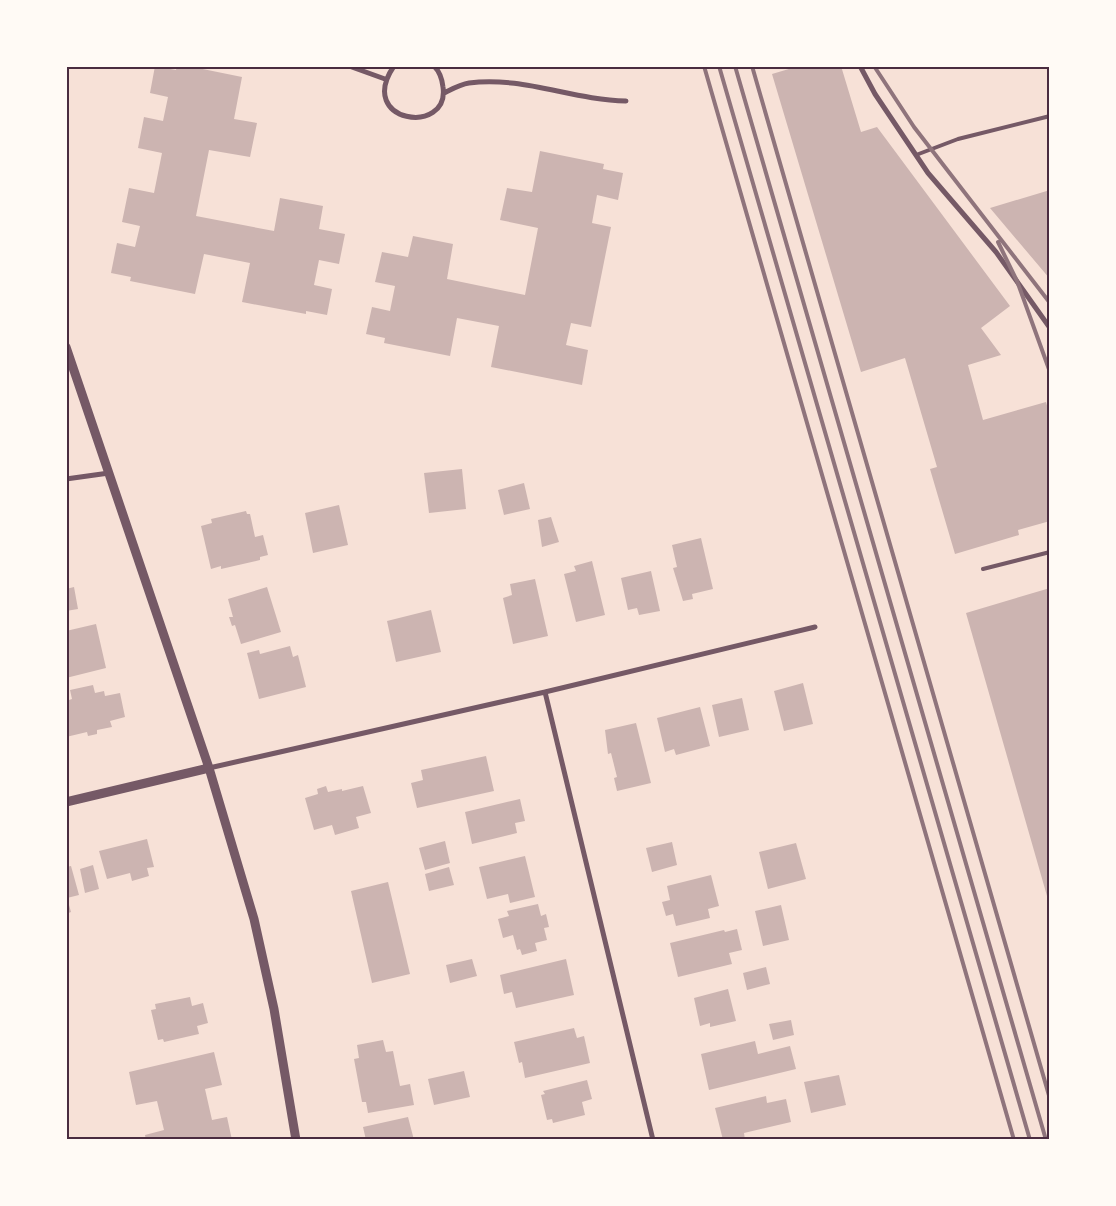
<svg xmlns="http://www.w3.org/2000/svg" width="1116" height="1206" viewBox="0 0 1116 1206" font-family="Cabin,sans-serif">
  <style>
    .building { fill: #ccb4b1 }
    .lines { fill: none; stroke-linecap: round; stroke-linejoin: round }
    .service { stroke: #755966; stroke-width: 4 }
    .minor { stroke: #755966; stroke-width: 5 }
    .tertiary { stroke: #755966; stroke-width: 9 }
    .rail { stroke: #8f747c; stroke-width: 4 }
    .neatline { fill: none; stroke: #4a2c40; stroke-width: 2 }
  </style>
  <rect width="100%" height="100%" fill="#f7e1d7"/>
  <!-- building -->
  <path class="building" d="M155,66l21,4 1,-4h11l54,11 -8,42 23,4 -7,34 -41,-7 -13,66 78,15 6,-33 43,8 -4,23 26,5 -6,30 -20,-4 -5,25 18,4 -5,26 -21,-4v3l-64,-12 8,-39 -46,-9 -9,40 -65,-13 1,-4 -20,-4 6,-30 18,4 5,-21 -18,-4 7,-34 25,5 8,-40 -24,-5 6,-31 19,4 5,-24 -18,-4z
    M799,66h42l20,66 16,-5 133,179 -29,22 20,27 -33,10 15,55 63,-18 4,14v105l-32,9 1,5 -64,19 -25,-85 7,-2 -32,-109 -44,14 -89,-298z
    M540,151l64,13 -1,5 20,4 -5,27 -21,-5 -5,28 19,4 -20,100 -20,-4 -5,22 22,5 -6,35 -91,-18 8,-41 -42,-8 -7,38 -66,-13 1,-5 -19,-4 6,-27 18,4 5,-25 -20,-4 7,-30 26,5 5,-21 40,8 -6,35 78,16 13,-67 -38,-8 7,-32 25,4z
    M1050,190v89l-60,-71z
    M462,469l4,40 -37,4 -5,-40z
    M524,483l6,26 -26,6 -6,-25z
    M339,505l9,40 -35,8 -8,-40z
    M246,511l1,3h3l5,23 8,-2 5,20 -8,2v3l-39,9v-3l-10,3 -10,-43 11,-3 -1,-4z
    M551,517l8,25 -17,5 -4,-27z
    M701,538l12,51 -21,5 1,5 -10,2 -10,-33 4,-1 -5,-22z
    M592,561l13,54 -29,7 -12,-48 12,-3 -2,-5z
    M651,571l9,40 -21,4 -2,-7 -9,2 -7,-32z
    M535,579l13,57 -35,8 -10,-46 9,-3 -2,-11z
    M74,587l4,22 -12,2v-22z
    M267,587l14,45 -40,12 -6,-19 -3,1 -3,-9h4l-5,-18z
    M1050,588v307l-3,1 -81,-283z
    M431,610l10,42 -45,10 -9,-41z
    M96,624l10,44 -40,10v-47z
    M290,646l3,11 5,-2 8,32 -47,12 -12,-46 12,-3 1,4z
    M803,683l10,41 -29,7 -10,-40z
    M93,685l2,8 9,-2 1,5 15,-3 5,24 -15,4 2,6 -15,3v4l-9,2 -1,-4 -21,5v-36l6,-2 -2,-9z
    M742,698l7,32 -30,7 -7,-32z
    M700,707l10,39 -34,9 -2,-6 -9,3 -8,-34z
    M636,723l15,60 -34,8 -3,-13 3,-1 -6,-24 -3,1 -3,-24z
    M486,756l8,35 -77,17 -6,-25 12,-3 -2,-10z
    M326,786l2,6 14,-3v2l21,-5 8,27 -15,4 3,11 -24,7 -3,-10 -18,5 -9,-32 13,-4 -1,-5z
    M520,799l5,22 -10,2 2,10 -45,11 -7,-32z
    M147,839l7,28 -7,1 2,8 -17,5 -2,-8 -23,6 -8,-28z
    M445,841l5,22 -25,7 -6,-22z
    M672,842l5,23 -25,7 -6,-24z
    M796,843l10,36 -38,10 -9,-37z
    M525,856l10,41 -25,6 -2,-9 -21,5 -8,-32z
    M93,865l6,24 -14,4 -5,-24z
    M71,866l8,29 -12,3 4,14 -5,2v-47z
    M449,867l5,18 -25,6 -4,-17z
    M711,875l8,31 -11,3 2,9 -34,8 -3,-12 -7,2 -4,-14 8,-2 -3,-14z
    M388,882l22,92 -38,9 -21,-92z
    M538,904l3,12 5,-2 3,13 -5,1 3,12 -12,3 2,8 -15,4 -2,-6 -3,1 -4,-15 -10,3 -5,-19 11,-3 -2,-5z
    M781,905l8,35 -26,6 -8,-35z
    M737,929l5,21 -13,3 3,11 -54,13 -8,-34 54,-13 1,2z
    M472,959l5,17 -27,7 -4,-18z
    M566,959l8,36 -58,13 -4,-16 -8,2 -4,-19z
    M766,967l4,17 -23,6 -4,-17z
    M728,989l8,32 -26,6v-4l-10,3 -6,-28z
    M190,997l2,9 11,-3 5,20 -11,3 2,8 -35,8 -1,-3 -5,1 -7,-30 5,-1 -1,-5z
    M791,1020l3,15 -21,5 -4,-16z
    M574,1028l3,10 7,-2 6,27 -65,15 -3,-16 -3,1 -5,-21z
    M383,1040l3,12 7,-1 7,35 10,-2 4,21 -46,8 -2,-11h-4l-8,-43 5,-1 -2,-13z
    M755,1041l3,13 32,-8 6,23 -87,21 -8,-36z
    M214,1052l8,33 -17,4 7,31 15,-3 5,23h-86l-1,-5 19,-5 -7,-29 -21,4 -7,-33z
    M464,1071l6,26 -36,8 -6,-26z
    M839,1075l7,30 -35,8 -7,-31z
    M587,1080l5,19 -10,3 3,13 -32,8 -1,-4 -5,1 -6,-25 4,-1 -2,-3z
    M766,1096l1,7 19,-4 5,23 -47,11 1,7h-22l-8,-32z
    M408,1117l6,23h-48l-3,-13z"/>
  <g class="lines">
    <!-- service -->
    <path class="service" d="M916,155l42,-16 92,-23
      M983,569l67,-17"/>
    <!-- minor -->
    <path class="minor" d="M349,66l36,13
      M394,66c-39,57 56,70 49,21 -1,-9 -3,-15 -9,-21
      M860,66l15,28 53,79 68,79 54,76
      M444,93c8,-4 17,-9 25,-10 54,-7 103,17 157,18
      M66,479l43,-6
      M545,692l108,448
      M209,768l336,-76 270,-65"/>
    <!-- tertiary -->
    <path class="tertiary" d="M66,347l143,421 45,151 20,90 22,131
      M66,802l143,-34"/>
    <!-- rail -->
    <path class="rail" d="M704,66l310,1074
      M719,66l311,1074
      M735,66l311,1074
      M752,66l298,1033
      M874,66l40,61 136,176
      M998,242l19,39 33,91"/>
  </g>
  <!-- border -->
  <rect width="1116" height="1206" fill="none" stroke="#fffaf5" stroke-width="135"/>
  <rect x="68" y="68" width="980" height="1070" class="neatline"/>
</svg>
